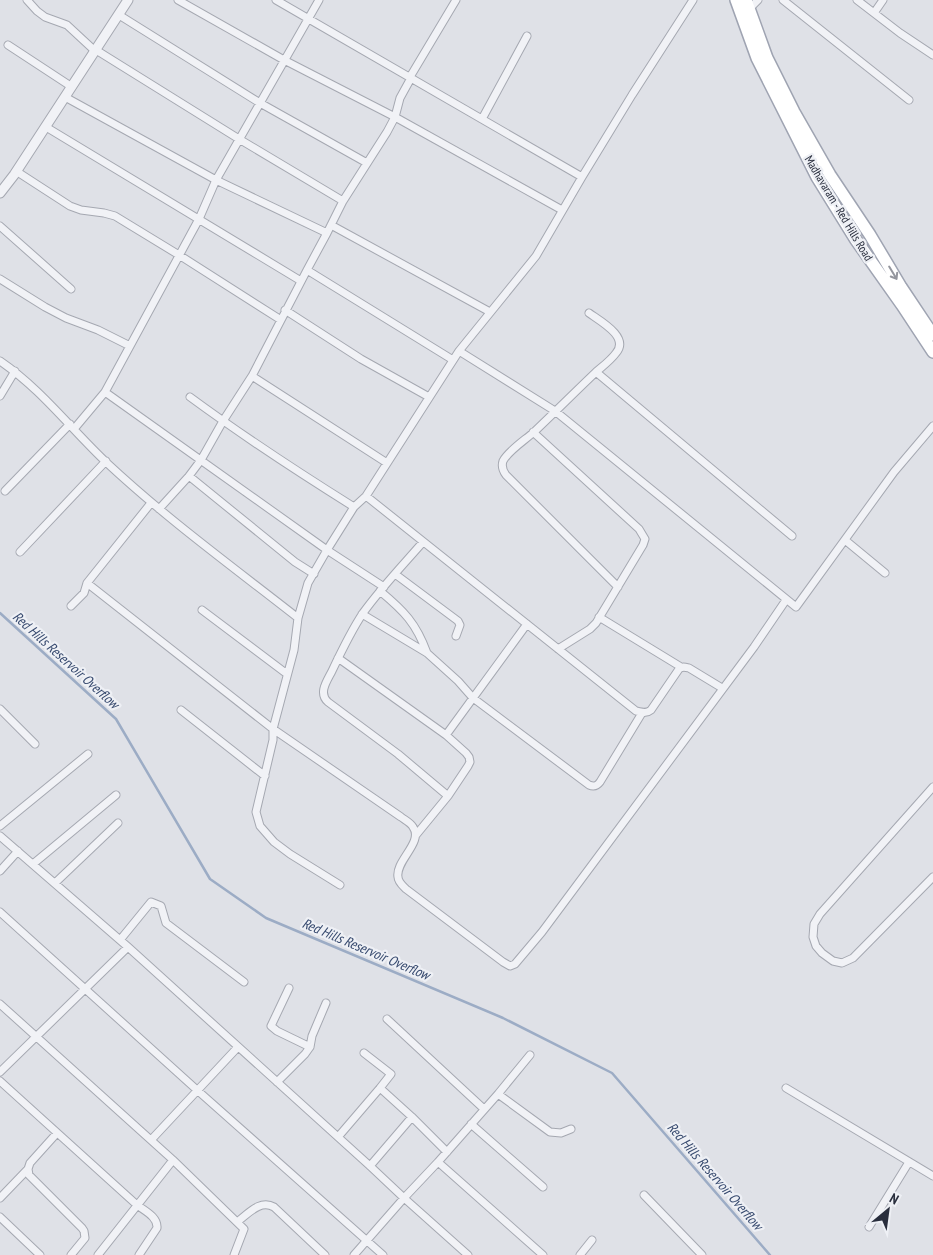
<svg xmlns="http://www.w3.org/2000/svg" width="933" height="1255" viewBox="0 0 933 1255" font-family="'PT Sans Narrow',sans-serif">
  <style>
    .lines { fill: none; stroke-linecap: round; stroke-linejoin: round }
    .stream { stroke: #9cacc5; stroke-width: 2.5 }
    .minor-casing { stroke: #a5a8b1; stroke-width: 9 }
    .tertiary-casing { stroke: #a5a8b1; stroke-width: 11 }
    .primary-casing { stroke: #9fa4b2; stroke-width: 14 }
    .minor { stroke: #f1f2f6; stroke-width: 7 }
    .tertiary { stroke: #f1f2f6; stroke-width: 9 }
    .primary { stroke: #fff; stroke-width: 11 }
    .oneway { stroke: #94969e }
    .labels { text-anchor: middle; dominant-baseline: central; stroke-width: 4.5; stroke-linejoin: round; paint-order: stroke }
    .street-label { font-size: 12px; fill: #292e3d; stroke: #eef0f5 }
    .water-label { font-size: 14px; font-style: italic; fill: #36496e; stroke: #eef0f5 }
  </style>
  <rect width="100%" height="100%" fill="#dfe1e7"/>
  <g class="lines">
    <!-- stream -->
    <path class="stream" d="M0,613l116,106 94,160 56,39 237,100 109,55 158,182"/>
    <defs>
      <path id="minor" d="M27,0l10,11 8,6 22,8 28,26
        M178,0l106,60 111,57 167,93
        M276,0l306,177
        M783,0l126,100
        M857,0l43,33 33,22
        M749,9l9,-9
        M874,13l9,-13
        M119,15l141,88 107,60
        M8,45l64,42
        M96,50l143,89 104,62
        M410,77l46,-77
        M65,97l151,83 111,53
        M482,119l45,-83
        M46,127l255,154
        M16,171l54,35 11,4 23,3 11,3 64,39 102,65
        M331,225l159,87
        M0,226l71,63
        M307,270l146,90
        M0,279l45,28 21,11 32,12 32,16
        M285,310l76,49 68,38
        M589,313c11,8 41,24 27,40 -5,7 -13,13 -20,19
        M459,351l96,60 241,196 98,-135 39,-46
        M0,361c41,28 71,68 107,102 60,56 126,104 191,155l10,-35 19,-33 27,-43 12,-11 93,-145 77,-95 46,-79 50,-82 61,-95
        M252,376l135,87
        M105,392l222,158 57,37
        M0,396l15,-25
        M190,397c53,39 108,75 164,110
        M74,429l31,-37 94,-173 17,-39 103,-180
        M533,432l106,97 6,10 -2,6 -47,78 -6,6 -32,20
        M189,476l106,86 19,12
        M5,491l65,-67
        M366,496l270,215c6,1 10,3 15,-1l28,-41c3,-3 6,-2 10,-1l33,20
        M159,509l30,-33 12,-16 22,-39 29,-45 55,-106 20,-37 16,-32 44,-69 8,-15 5,-19 11,-20
        M845,540l40,33
        M20,552l86,-91
        M395,574l63,47 2,4 -4,11
        M87,583l186,146 128,88c4,3 10,6 12,10 11,15 -18,34 -15,50 0,5 5,9 8,12l97,73 7,4 5,-2 27,-32 212,-285 32,-47
        M618,587l-112,-112c-3,-4 -5,-8 -3,-14 5,-10 22,-21 31,-29 21,-20 41,-40 62,-60l196,164
        M380,591c24,20 36,32 47,62
        M71,606l13,-13 3,-10 64,-80
        M202,610l85,64
        M362,614l65,39 31,28 15,17 116,87c5,2 8,1 11,-3l42,-69
        M599,617l82,50
        M298,618l-4,32 -21,79v11l-17,72 4,14 14,16 16,12 50,31
        M338,658l108,77 20,18 3,4 1,5 -2,4 -20,30
        M0,709l35,35
        M181,710l84,66
        M446,735l81,-111
        M933,787l-113,127 -6,10 -1,13 3,9 6,7 11,8 9,2 11,-5 80,-81
        M0,826l88,-72
        M416,835l32,-39 -50,-42 -70,-52c-10,-9 -1,-21 4,-31 9,-19 19,-40 31,-58 18,-25 40,-48 60,-71
        M0,836l128,111 242,219 34,32 64,57
        M33,864l83,-69
        M0,871l18,-20
        M55,883l63,-60
        M0,912l197,178 186,165
        M120,940l31,-38 10,4 5,17 78,59
        M289,988l-18,38 6,5 33,16
        M0,1004l173,156 71,69 -10,26
        M387,1019l97,90
        M364,1053l27,21 -11,14
        M0,1072l128,-125
        M0,1081l137,124c8,6 21,12 20,23l-18,27
        M277,1082l28,-28 5,-7 2,-11 14,-33
        M786,1088l147,88
        M498,1094l52,38 11,1 10,-4
        M471,1124l72,63
        M57,1133l-27,30 -2,6 1,6 53,53 2,3 1,7 -14,17
        M338,1137l42,-49 32,29 35,35
        M151,1140l87,-93
        M438,1162l60,-68 32,-39
        M370,1166l42,-49
        M644,1195l58,60
        M0,1198l28,-29
        M0,1217l40,38
        M237,1222c11,-8 23,-23 37,-15l51,48
        M869,1227l40,-65
        M98,1255l75,-95
        M354,1255l50,-57 34,-36 105,93
        M580,1255l12,-15"/>
      <path id="tertiary" d="M0,193l14,-18 114,-175"/>
      <path id="primary" d="M736,0l21,58 60,119 39,63 46,65 31,47
        M746,0l21,58 27,54 36,63 40,60 31,52 32,48"/>
    </defs>
    <!-- minor casing -->
    <use href="#minor" class="minor-casing"/>
    <!-- tertiary casing -->
    <use href="#tertiary" class="tertiary-casing"/>
    <!-- primary casing -->
    <use href="#primary" class="primary-casing"/>
    <!-- minor -->
    <use href="#minor" class="minor"/>
    <!-- tertiary -->
    <use href="#tertiary" class="tertiary"/>
    <!-- primary -->
    <use href="#primary" class="primary"/>
  </g>
  <!-- one-way arrows -->
  <defs><path id="oneway-shaft" d="M-6 0H5M1.5-3L5.5 0L1.5 3" fill="none" stroke-width="1.6" stroke-linecap="round" stroke-linejoin="round" transform="scale(1.25)"/></defs>
  <use class="oneway" href="#oneway-shaft" transform="translate(893 273) rotate(59)"/>
  <g class="labels">
    <!-- street labels -->
    <g class="street-label">
      <text transform="translate(839 208) rotate(59)">Madhavaram - Red Hills Road</text>
    </g>
    <!-- water labels -->
    <g class="water-label">
      <text transform="translate(66 660) rotate(42)">Red Hills Reservoir Overflow</text>
      <text transform="translate(366 949) rotate(23)">Red Hills Reservoir Overflow</text>
      <text transform="translate(715 1176) rotate(49)">Red Hills Reservoir Overflow</text>
    </g>
  </g>
  <!-- north arrow -->
  <g transform="translate(888 1210) rotate(29)" stroke="#eef0f5" stroke-width="4" paint-order="stroke">
  <path d="M0-4L9 19L0 12L-9 19Z" fill="#292e3d"/>
  <text y="-8" font-size="14" font-weight="bold" text-anchor="middle" fill="#292e3d">N</text>
  </g>
</svg>
